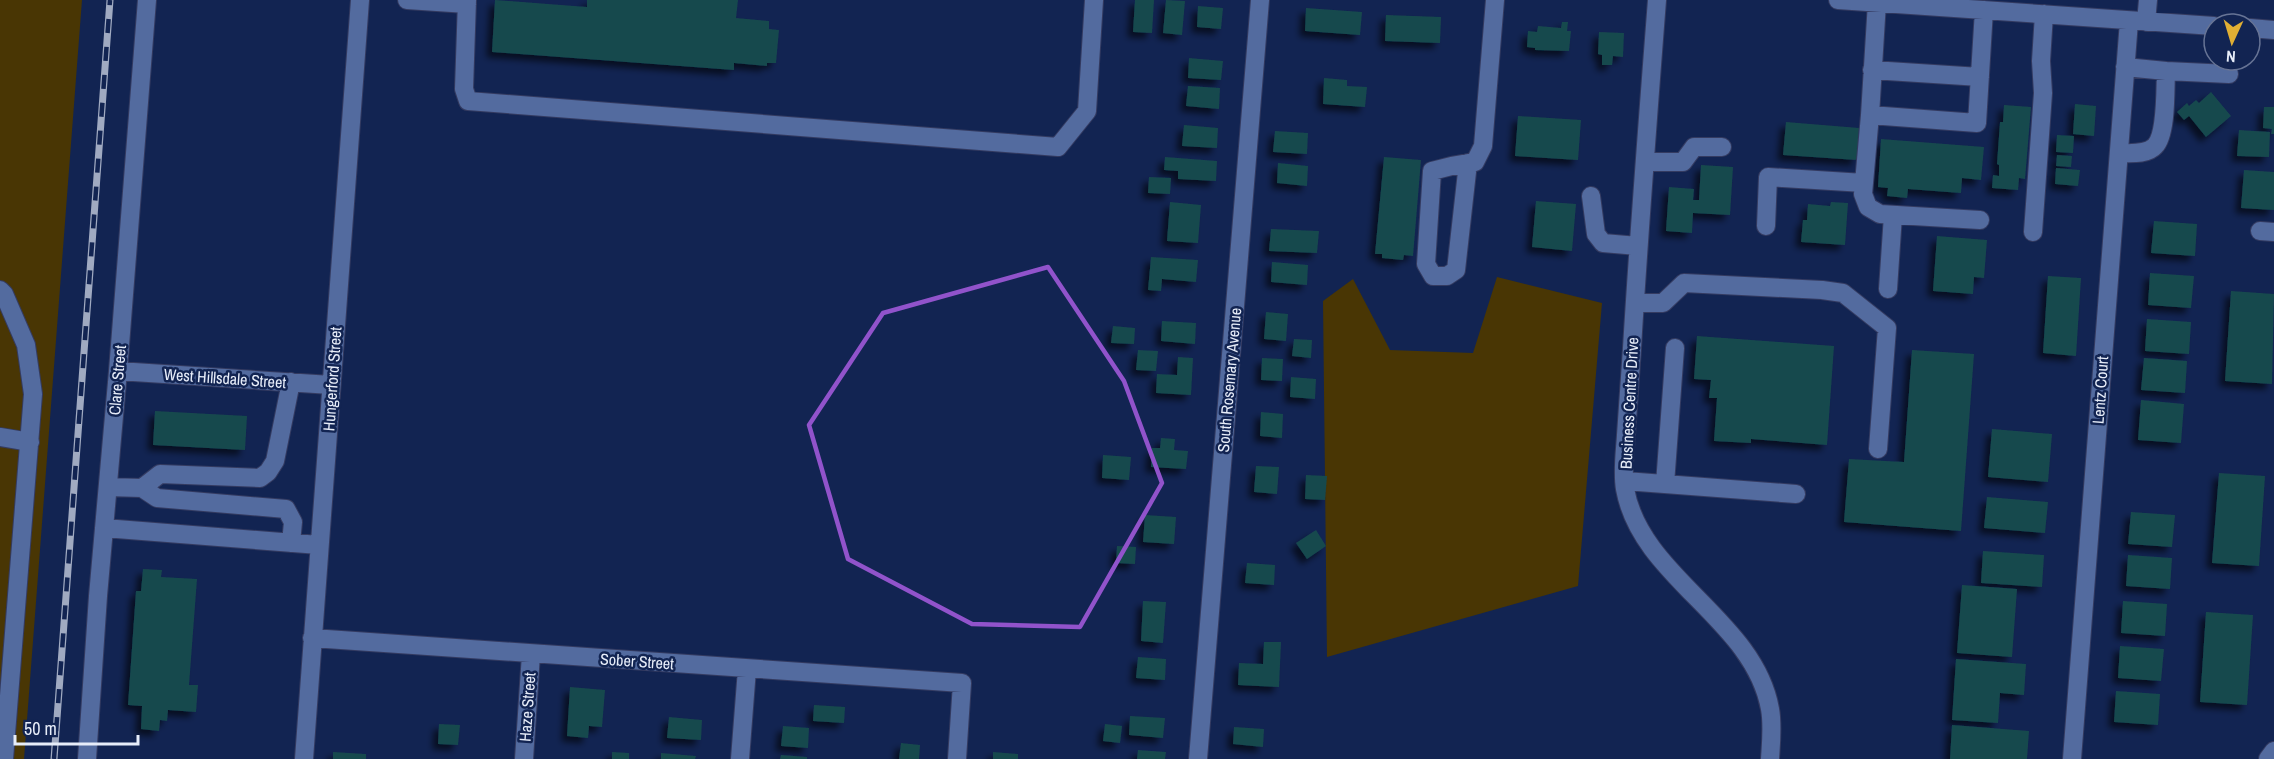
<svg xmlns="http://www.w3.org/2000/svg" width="2274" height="759" viewBox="0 0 2274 759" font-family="'Archivo Narrow',sans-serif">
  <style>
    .green { fill: #493604 }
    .building { fill: #17484e; filter: url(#shadow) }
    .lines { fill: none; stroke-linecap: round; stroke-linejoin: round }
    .minor-casing { stroke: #343b61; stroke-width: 20 }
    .minor { stroke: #536b9f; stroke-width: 18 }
    .rail-casing { stroke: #a0aac1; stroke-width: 7 }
    .rail { stroke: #122452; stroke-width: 4.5; stroke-dasharray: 14; stroke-linecap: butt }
    .marked { fill: none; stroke: #9153cb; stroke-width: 4.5; stroke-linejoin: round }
    .labels { text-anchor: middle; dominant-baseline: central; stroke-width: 5; stroke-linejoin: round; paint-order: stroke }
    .street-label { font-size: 16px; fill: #e7edf9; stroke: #122452 }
  </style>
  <defs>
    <filter id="shadow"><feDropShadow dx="-5.5" dy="5.5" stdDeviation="3" flood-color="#0009"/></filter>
  </defs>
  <rect width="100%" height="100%" fill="#122452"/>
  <!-- green -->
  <path class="green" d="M0,0h82l-58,759h-24z
    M1497,277l105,26 -24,283 -251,71 -4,-356 30,-22 37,71 83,3z"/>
  <!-- building -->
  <path class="building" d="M495,0l92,7v-7h151l-2,18 33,3v8l10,1 -3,33h-9v3l-33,-3v7l-242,-18z
    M1135,0h19l-2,33 -19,-1z
    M1166,0l19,1 -3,34 -19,-2z
    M1198,6l25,2 -2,21 -24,-2z
    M1306,8l56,4 -2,23 -55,-4z
    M1386,15l55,2 -1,26 -55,-2z
    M1562,22h6l-1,9h4l-2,20 -34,-1v-2l-8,-1 1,-16 9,1 1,-6 23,2z
    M1599,32l25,1 -1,24 -10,-1 -1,9h-10v-10l-4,-1z
    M1189,58l34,3 -2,19 -33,-2z
    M1324,78l23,2v6l20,1 -2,20 -42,-3z
    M1188,86l32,2 -1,21 -33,-3z
    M2211,92l20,24 -25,21 -17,-21 -5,4 -7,-8 10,-9 2,3 7,-6 3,3z
    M2075,104l21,2 -2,30 -21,-2z
    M2004,105l27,2 -6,72 -6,-1 -1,12 -26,-2 1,-13 6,1v-11l-2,-1 3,-42h3z
    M2264,107h10v27h-3l1,-5 -9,-1z
    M1518,116l63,4 -3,40 -63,-4z
    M1786,122l73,6 -2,32 -74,-5z
    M1184,125l34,3 -1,20 -35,-2z
    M2239,130l31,2 -1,25 -32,-1z
    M1275,131l33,2 -1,21 -34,-2z
    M2057,135l17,1 -1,17 -17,-1z
    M1881,139l103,8 -3,33 -19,-2 -1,15 -53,-4 -1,9 -20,-2 1,-8 -10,-1z
    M2057,155l15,1 -1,11 -15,-1z
    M1165,157l52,4 -1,20 -38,-2v-8l-14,-1z
    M1384,157l37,3 -8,96 -9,-1 -1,5 -21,-2v-4h-7z
    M1278,163l30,3 -1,20 -30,-3z
    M1701,165l32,2 -3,48 -37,-2 -1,20 -26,-2 3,-44 25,2 -1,11h6z
    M2056,168l24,2 -2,16 -23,-2z
    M2244,170l30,2v38l-33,-2z
    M1149,177l22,1 -1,16 -22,-1z
    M1536,201l40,3 -4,47 -40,-4z
    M1170,202l31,3 -3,38 -31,-2z
    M1831,202l17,1 -3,42 -44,-3 2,-22h4l1,-16 22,2z
    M2154,221l43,3 -2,32 -44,-3z
    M1271,229l48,2 -2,22 -48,-2z
    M1937,236l50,4 -3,38 -10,-1 -1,17 -40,-3z
    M1151,257l47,3 -2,22 -34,-3 -1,12 -13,-1z
    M1272,262l36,3 -1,20 -36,-3z
    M2150,273l44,3 -3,32 -43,-3z
    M2048,276l33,2 -5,78 -33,-3z
    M2231,291l43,3 -2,90 -47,-3z
    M1266,312l22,2 -2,27 -22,-2z
    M2147,319l44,3 -2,32 -44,-3z
    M1162,321l34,2 -1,21 -34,-3z
    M1113,326l22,2 -1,16 -23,-1z
    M1697,336l137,10 -7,99 -76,-6v4l-37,-2 3,-43h-8l2,-18 -17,-1z
    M1294,339l18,1 -1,18 -19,-2z
    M1138,350l20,1 -2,20 -20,-1z
    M1912,350l62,4 -13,177 -117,-9 5,-63 55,3z
    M1178,357l15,1 -2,37 -35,-2 1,-19 20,1z
    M1262,358l21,1 -1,22 -21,-1z
    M2144,358l43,3 -2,32 -44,-3z
    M1291,377l25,2 -1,20 -25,-2z
    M2141,400l43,4 -3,39 -43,-3z
    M155,411l92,5 -2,34 -92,-5z
    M1261,412l22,2 -1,24 -22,-2z
    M1992,429l60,5 -4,48 -60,-5z
    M1161,438l14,1 -1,11 14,1 -2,18 -35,-2 1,-19h8z
    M1103,455l28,2 -2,23 -27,-2z
    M1256,466l23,1 -2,27 -23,-2z
    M2219,473l46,3 -6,90 -47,-3z
    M1306,475l21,1 -2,24 -20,-1z
    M1987,497l61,5 -3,31 -61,-5z
    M2131,512l44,3 -3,32 -44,-3z
    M1145,515l31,2 -2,27 -31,-2z
    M1316,530l10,16 -19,13 -11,-16z
    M1117,546l19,1 -1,17 -19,-1z
    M1983,551l61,4 -2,32 -61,-4z
    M2128,555l44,3 -2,31 -44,-3z
    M1247,563l28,2 -1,20 -29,-2z
    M143,569l19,1 -1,7 36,2 -8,106h9l-2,27 -28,-2 -1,11 -7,-1 -1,11 -18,-2 1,-23 -14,-1 8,-114h5z
    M1962,585l55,4 -5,68 -55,-4z
    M1143,601l23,1 -3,41 -22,-2z
    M2123,601l44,3 -2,32 -44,-3z
    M2206,612l47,3 -6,90 -47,-3z
    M1264,642h17l-2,45 -41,-2 1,-22 24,1z
    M2120,646l44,3 -3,32 -43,-3z
    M1138,657l28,2 -1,21 -29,-2z
    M1956,659l70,5 -2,31 -24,-2 -2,30 -46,-3z
    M570,687l35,3 -3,37 -13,-1 -1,12 -21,-2z
    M2116,691l44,3 -2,31 -44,-3z
    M814,705l31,2 -1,16 -31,-2z
    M1130,716l35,2 -2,20 -34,-3z
    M669,717l33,3 -1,20 -34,-2z
    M439,724l21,1 -2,20 -20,-1z
    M1105,724l17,2 -2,17 -17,-2z
    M1952,725l77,6 -2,28h-77z
    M783,726l26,2 -1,20 -27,-2z
    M1234,727l30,2 -1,18 -30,-3z
    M901,743l19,2 -1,14h-20z
    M1138,750l28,2 -1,7h-28z
    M333,752l33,2v5h-33z
    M612,752l17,1v6h-17z
    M993,752l25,2v5h-25z
    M661,753l35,3 -1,3h-34z
    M781,755l26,2v2h-27z"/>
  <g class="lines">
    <defs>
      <path id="minor" d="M407,0l60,4
        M467,0l-3,89 4,12 590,46 29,-36 7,-111
        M1657,0c-9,116 -18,232 -25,348 -2,29 -4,58 -6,87 -1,17 -4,37 -1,54 16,89 129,130 145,220 3,16 1,34 0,50
        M1838,0l376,26
        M1877,2l-7,113 107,8 7,-113
        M2146,22l2,-22
        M2250,28l24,2
        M1872,70l108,7
        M2166,71l63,3
        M1870,115l-7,79 5,13 12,7 100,6
        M2119,153c11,0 28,2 36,-7 12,-12 10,-58 11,-75l-41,-4
        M1645,162h38l11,-15h28
        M1468,163l-12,107 -9,6h-14l-7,-12 6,-93c14,-4 28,-7 43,-9l8,-16 12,-146
        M1591,196l5,38 7,9 35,3
        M1766,226l2,-49 96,6
        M2260,231l14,1
        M2033,232l10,-139 -2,-32 3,-47
        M1888,289l5,-74
        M0,290l4,4 22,51 7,49 -29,365
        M1635,303h28l21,-20 138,7 21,3 44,35 -9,121
        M118,371l213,14
        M0,437l30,5
        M1625,481l171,13
        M1665,484l10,-136
        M108,487l34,1 15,10 129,11 7,13 -2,21
        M142,488l18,-14 100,4 8,-6 7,-11 16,-79
        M104,528l215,17
        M312,638l650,45 -5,76
        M87,759l11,-163 20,-225 29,-371
        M304,759l56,-759
        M524,759l7,-105
        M740,759l7,-90
        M1198,759l62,-759
        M2072,759l57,-738
        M2268,759l6,-8"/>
    </defs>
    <!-- minor casing -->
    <use href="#minor" class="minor-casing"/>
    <!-- minor -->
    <use href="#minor" class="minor"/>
    <defs>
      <path id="rail" d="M54,759l56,-759"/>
    </defs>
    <!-- rail casing -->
    <use href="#rail" class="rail-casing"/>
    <!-- rail -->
    <use href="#rail" class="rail"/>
  </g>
  <!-- marked area -->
  <path class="marked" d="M1048,267l76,114 38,102 -82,144 -108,-3 -124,-65 -39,-134 74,-112z"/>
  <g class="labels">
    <!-- street labels -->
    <g class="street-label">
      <text transform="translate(225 378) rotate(4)">West Hillsdale Street</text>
      <text transform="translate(332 379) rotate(-86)">Hungerford Street</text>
      <text transform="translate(117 380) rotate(-85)">Clare Street</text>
      <text transform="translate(1229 380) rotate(-85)">South Rosemary Avenue</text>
      <text transform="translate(2100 390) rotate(-86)">Lentz Court</text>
      <text transform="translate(1629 403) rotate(-87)">Business Centre Drive</text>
      <text transform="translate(637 661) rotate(4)">Sober Street</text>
      <text transform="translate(527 707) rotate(-86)">Haze Street</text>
    </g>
  </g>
  <!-- north arrow -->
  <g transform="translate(2232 42) rotate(184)"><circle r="28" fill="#122452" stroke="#677495" stroke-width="1.5"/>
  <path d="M0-4.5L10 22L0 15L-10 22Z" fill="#e1af34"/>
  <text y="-9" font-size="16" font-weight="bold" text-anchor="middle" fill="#e7edf9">N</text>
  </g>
  <!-- scale -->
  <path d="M15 735v9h123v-9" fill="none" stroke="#e7edf9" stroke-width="3"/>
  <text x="24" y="735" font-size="18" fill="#e7edf9" stroke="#122452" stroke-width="4.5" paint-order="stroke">50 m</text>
</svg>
